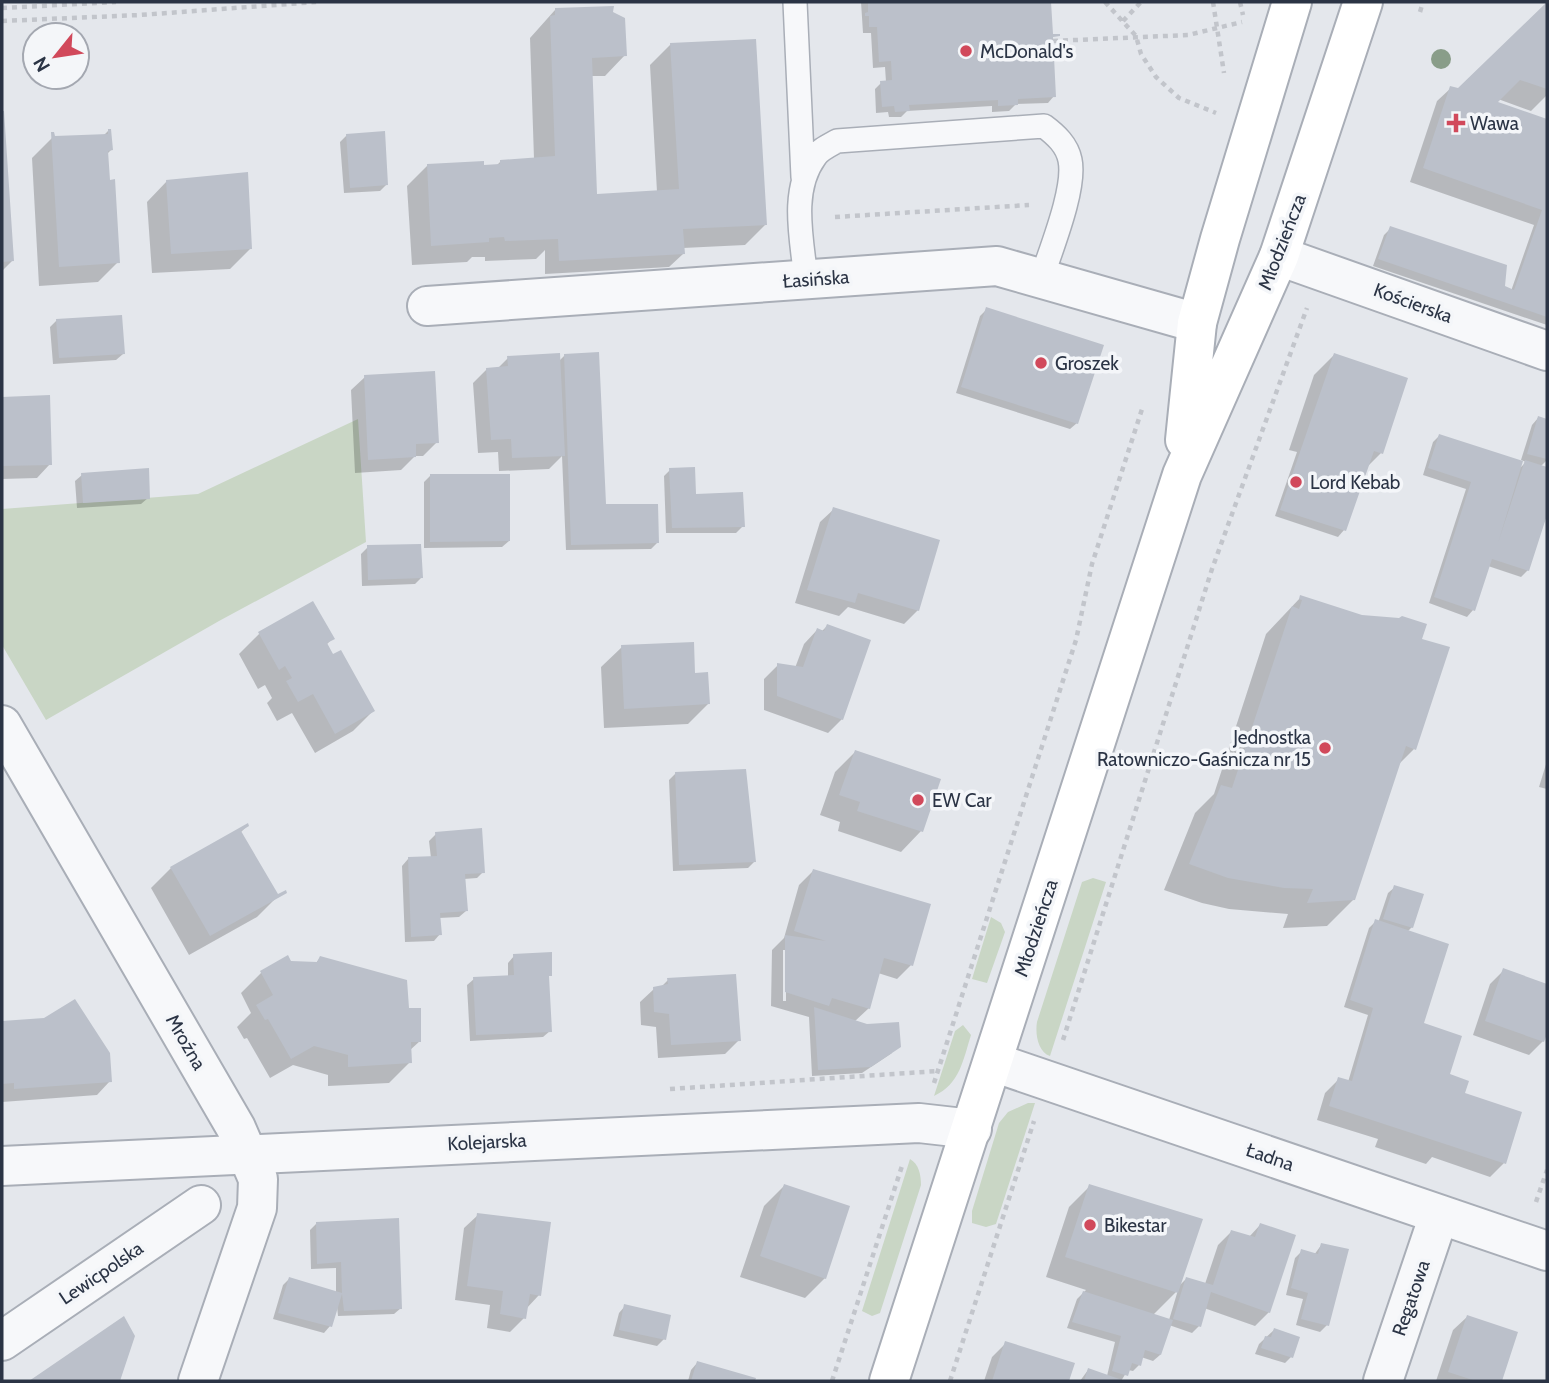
<svg xmlns="http://www.w3.org/2000/svg" width="1549" height="1383" viewBox="0 0 1549 1383" font-family="Cabin,sans-serif">
  <style>
    .green { fill: #c9d6c5 }
    .shadow { fill: #0003; fill-rule: evenodd }
    .building { fill: #bbc0ca }
    .lines { fill: none; stroke-linecap: round; stroke-linejoin: round }
    .lane-casing { stroke: #a9aeb7; stroke-width: 26 }
    .street-casing { stroke: #a9aeb7; stroke-width: 42 }
    .secondary-casing { stroke: #a9aeb7; stroke-width: 42 }
    .path { stroke: #c2c5cb; stroke-width: 4.5; stroke-dasharray: 5 5; stroke-linecap: butt }
    .lane { stroke: #f7f8fa; stroke-width: 23 }
    .street { stroke: #f7f8fa; stroke-width: 38 }
    .secondary { stroke: #fff; stroke-width: 38 }
    .tree { fill: #899d89 }
    .poi-dot { fill: #d1495b; stroke: #f4f6f9; stroke-width: 2.5 }
    .labels { text-anchor: middle; dominant-baseline: central; stroke-width: 7; stroke-linejoin: round; paint-order: stroke }
    .poi-label { font-size: 19px; fill: #2b3445; stroke: #f4f6f9; text-anchor: start }
    .street-label { font-size: 19px; fill: #2b3445; stroke: #f4f6f9 }
  </style>
  <rect width="100%" height="100%" fill="#e4e7ec"/>
  <!-- green -->
  <path class="green" d="M358,419l8,123 -147,79 -173,99 -44,-75v-136l196,-15z
    M1093,878l13,4 -56,174c-12,-4 -15,-22 -13,-34l45,-140z
    M991,917l10,6 4,9 -18,51 -15,-4z
    M963,1025l8,10c-8,25 -11,49 -37,61l21,-65z
    M1028,1103h7l-39,121 -10,3 -14,-4v-12l27,-88 9,-11z
    M910,1159c9,5 11,16 11,26l-41,128 -8,3 -10,-5z"/>
  <!-- shadow -->
  <path class="shadow" d="M861,2h188l5,94 -6,7 -32,1 -7,7 -17,1v-6l-85,5 -6,6h-12l-1,-5 -12,1 -1,-24 6,-6 5,-1 -1,-15 -12,1 -2,-35h-8z
    M1547,4v91l-16,16 -33,-12 -3,4 52,18v204l-174,-59 11,-31 7,-7 120,63 23,-66 -124,-43 27,-81 14,-13 7,2z
    M555,10l57,3 13,42 -20,21h-14l1,120 65,-4 -7,-127 21,-21 95,180 -21,21 -62,3v6l-14,13 -124,7v-24l-9,9 -51,2v-4h-13l-5,5 -55,3 -5,-79 21,-21 54,2 14,-1 5,-5 33,-2 -4,-121z
    M2,113l10,148 -10,10z
    M108,131l3,19 -5,5 12,107 -20,20 -59,4 -7,-128 20,-20 51,-2z
    M347,135l40,49 -7,7 -36,2 -4,-51z
    M167,181l83,68 -20,20 -78,4 -5,-71z
    M987,309l90,114 -7,6 -114,-36 24,-77z
    M57,320l66,34 -7,6 -63,4 -3,-37z
    M565,355l39,151 53,37 -6,6 -85,1 -4,-94 -13,13 -50,2 -1,-19 -20,1 -5,-70 14,-14h10l11,-11 51,3z
    M1334,355l47,98 -14,14 -23,63 -6,7 -63,-21 22,-64 -8,-2 25,-75z
    M365,377l72,65 -14,14h-8l-14,14 -46,3 -4,-83z
    M48,397l2,67 -13,14 -35,1v-80z
    M1538,418l9,3v39l-7,7 7,2v45l-19,56 -7,7 -33,-11 -15,44 -6,7 -38,-14 37,-114 -43,-14 10,-33 6,-6 80,33 7,-7 -5,-2 11,-35z
    M670,470l25,26 48,30 -7,7h-70l-2,-57z
    M82,475l66,23 -7,6 -64,4 -2,-27z
    M430,476l79,65 -7,6 -78,1v-66z
    M834,509l84,101 -14,14 -56,-17 -9,9 -44,-13 25,-81z
    M368,547l53,31 -6,6 -53,2 -1,-32z
    M1301,597l60,20 59,23 -6,109 -16,16 -44,134 -27,27 -44,2 5,-14 -59,-5 -27,-6 -38,-13 31,-77 19,-19 52,-160z
    M827,626l15,93 -14,14 -64,-23v-31l14,-14 17,3 9,-24 13,-14 4,2z
    M260,633l72,6 -6,6 47,66 -20,20 -38,22 -23,-40 -15,8 -10,-18 5,-5 -7,-13 -7,4 -19,-35z
    M622,647l71,27 15,30 -20,20 -84,4 -3,-61z
    M855,752l66,79 -20,21 -63,-21 2,-9 -20,-7 15,-43z
    M1547,761v28l-8,-2z
    M676,773l79,88 -7,7 -75,3 -4,-91z
    M247,826l-7,7 37,64 -20,20 -68,38 -38,-67 20,-20z
    M436,834l47,38 -6,6 -13,1 2,32 -7,6 -20,1 1,16 -6,7 -29,1 -3,-76 6,-7 23,-1 -2,-17z
    M813,871l98,94 -14,14 -19,-6 -9,35 -15,14 38,31 -30,20 -50,3 -3,-59 -38,-11 1,-56 12,-12 15,-53zM783,950h3v51h-3z
    M1395,887l17,40 -5,5 14,92 40,76 43,63 -14,14 -58,-20 -6,7 -51,-17 3,-8 -61,-19 8,-27 14,-14 9,3 20,-67 -24,-8 25,-79 6,-6 3,1 10,-30z
    M514,956l36,19 -3,3 3,53 -7,6 -73,4 -3,-56 7,-6 34,-2v-14z
    M320,958l87,52 13,31 -11,10 1,11 -21,21 -61,3v-11l-35,-10 -23,13 -23,-40 -3,1 -7,-12 14,-14 -10,-20 20,-20 28,-11 26,2z
    M1504,970l43,16v51l-2,-1 -2,5 -14,14 -56,-20 17,-51z
    M668,980l71,60 -14,14 -67,4 -2,-31 -15,-2 -1,-23 14,-13 7,-2z
    M44,1020l66,61 -13,14 -95,7v-79z
    M784,1186l41,92 -20,20 -65,-21 24,-71z
    M1090,1186l88,101 8,-8 19,5 13,-39 13,-13 18,5 11,-12 9,87 -14,14 -51,-18 -5,18 -7,7 -23,-8 -9,30 -7,6 -12,-4 -2,8 -6,6 -5,-1 -7,11h-41l8,-11 19,6 8,-34 -48,-14 10,-29 9,-9 -40,-13 23,-70zM1178,1290l-9,30 -16,-5z
    M478,1215l61,80 -13,14 -2,9 -14,14 -23,-4 3,-23 -35,-5 9,-72z
    M316,1224l85,84 -7,6 -56,2 -1,-10 -7,20 -6,7 -51,-14 10,-34 6,-6 47,14v-25l-25,1 -1,-39z
    M1322,1244l5,81 -7,7 -24,-7 7,-26 -17,-4 9,-37 7,-7 12,4z
    M625,1306l39,33 -7,7 -44,-10 6,-23z
    M1467,1317l49,16 -16,48h-64l17,-51z
    M1274,1330l17,27 -6,6 -30,-9 4,-10z
    M1006,1343l67,21 -6,17h-83l8,-24z
    M697,1363l57,16 -1,2h-65l3,-11z"/>
  <!-- building -->
  <path class="building" d="M868,2h183l2,32h7v2l-7,1 3,60 -38,2v6l-20,1v-6l-89,5 1,6 -15,1 -1,-6 -12,1 -2,-26 12,-1 -1,-19 -12,1 -2,-35h-8v-11h-4v-3l3,-1z
    M1547,2v87l-27,-9 -22,22 49,17v198l-169,-58 12,-33 117,39 -2,21 9,4 28,-80 -119,-42 27,-82 8,2z
    M614,6l-1,6 12,6 2,38 -35,2 5,136 82,-5 -9,-146 86,-4 11,186 -84,4 2,25 -126,7 -1,-22 -53,2 -1,-4 -15,1v4l-58,4 -4,-82 57,-3v4l16,-1v-4l55,-4 -5,-140 5,-1v-7z
    M2,111h2l10,150 -12,1z
    M108,129h3l2,21 -5,1 2,29 5,-1 5,84 -61,4 -8,-135h3l1,4 53,-2z
    M385,131l3,54 -38,3 -4,-54z
    M248,172l4,77 -81,5 -5,-74z
    M986,307l118,38 -26,79 -117,-37z
    M122,315l3,39 -66,4 -3,-39z
    M599,352l7,152h52l1,39 -88,2 -7,-191z
    M560,353l5,103 -53,2 -1,-19 -20,1 -5,-72 22,-2 -1,-10z
    M1334,353l74,25 -25,76 -9,-3 -28,80 -66,-21z
    M435,371l4,72 -23,1v13l-48,3 -4,-85z
    M50,395l2,70 -50,1v-69z
    M1538,416l9,3v40l-20,-5z
    M1439,434l84,27 -25,82 27,-83 22,7v48l-18,56 -37,-12 -17,52 -41,-14 37,-115 -43,-14z
    M695,467l1,27 47,-2 2,35 -73,1 -3,-60z
    M149,468l1,31 -67,4 -2,-30z
    M430,474h80v67l-80,1z
    M833,507l107,33 -21,71 -61,-18 -3,10 -48,-13z
    M421,544l2,34 -55,2 -1,-35z
    M1300,595l62,20 37,3 3,-2 25,8 -5,15 28,8 -34,103 -10,-4 -51,154 -48,3 6,-14 -29,-1 -56,-10 -39,-14 32,-79 11,3 60,-182 7,3 3,-9 -3,-1z
    M313,601l22,38 -8,4 6,11 8,-4 34,61 -40,23 -22,-40 -15,8 -12,-21 6,-3 -7,-12 -6,4 -21,-38z
    M827,624l44,16 -28,80 -66,-24v-33l26,4 14,-39 7,3z
    M694,642l1,31 13,-1 2,32 -86,5 -3,-64z
    M855,750l86,29 -18,53 -66,-21 3,-9 -21,-7z
    M746,769l10,93 -77,3 -4,-93z
    M248,823l1,3 -8,5 37,63 8,-4 1,3 -77,43 -40,-69z
    M482,828l3,45 -20,1 3,37 -28,2 2,22 -31,2 -3,-80 29,-1 -2,-24z
    M813,869l118,35 -18,62 -29,-8 -14,51 -38,-11 -3,8 -44,-14v-57l41,6 -32,-10z
    M1394,885l30,9 -11,34 -30,-9z
    M1375,919l74,25 -25,79 38,13 -12,38 19,7 -4,12 57,19 -16,52 -177,-58 9,-29 14,4 21,-73 -23,-8z
    M552,952v24h-3l3,56 -76,3 -3,-58 41,-2 -1,-21z
    M288,955l3,6 26,1 3,-6 87,24 2,28h12v34h-10l1,21 -64,4v-12l-34,-9 -23,13 -23,-40 -3,1 -9,-15 17,-10 -13,-24z
    M1503,968l44,16v50l-3,8 -59,-21z
    M736,974l5,67 -70,4 -2,-31 -15,-2 -1,-25 15,-3 -1,-6z
    M75,999l35,54 2,29 -98,7v-6l-12,1v-63l42,-3z
    M814,1007l53,17 32,-2 2,25 -30,20 -53,3z
    M784,1184l66,22 -24,73 -66,-23z
    M1089,1184l114,35 -25,74 -113,-36z
    M477,1213l74,9 -10,74 -11,-2 -4,25 -26,-5 3,-23 -36,-5z
    M399,1218l3,91 -58,2 -2,-17 -10,33 -54,-14 11,-36 53,16 -1,-31 -24,2 -1,-42z
    M1260,1223l36,12 -26,78 -59,-21 -10,35 -28,-8 13,-42 27,8 18,-55 24,7z
    M1321,1243l28,6 -20,77 -28,-7 7,-26 -17,-5 10,-39 17,5z
    M1083,1291l90,29 -12,35 -16,-5 -4,16 -9,-3 -4,13 -16,-5 9,-35 -49,-14z
    M624,1304l47,11 -5,25 -47,-10z
    M1467,1315l51,17 -16,49h-26l-28,-9z
    M124,1316l11,20 -15,45h-91z
    M1274,1328l26,9 -7,21 -32,-10 4,-12 6,1z
    M1005,1341l70,22 -6,18h-77z
    M697,1361l59,17 -1,3h-64z
    M1088,1368l37,13h-41z"/>
  <g class="lines">
    <defs>
      <path id="lane" d="M795,2l8,175
        M806,279c-4,-39 -16,-88 9,-122 4,-7 15,-12 22,-16l207,-15c12,9 23,19 26,34 6,28 -19,89 -28,117"/>
      <path id="street" d="M1279,256l268,95
        M427,306l570,-40 200,57
        M2,725l234,403 22,51 -1,29 -59,173
        M993,1062l554,189
        M2,1166l917,-43 53,6
        M2,1341l199,-136
        M1383,1381l56,-166"/>
      <path id="secondary" d="M1185,440l12,-117 23,-84 72,-237
        M889,1381l293,-906 97,-219 84,-254"/>
    </defs>
    <!-- lane casing -->
    <use href="#lane" class="lane-casing"/>
    <!-- street casing -->
    <use href="#street" class="street-casing"/>
    <!-- secondary casing -->
    <use href="#secondary" class="secondary-casing"/>
    <!-- path -->
    <path class="path" d="M1105,2l31,34 5,18 15,23 23,21 37,15
      M1213,2l11,71
      M1240,2l3,13
      M2,8l114,-6
      M1420,12l3,-10
      M2,21l138,-6 176,-13
      M1123,21l18,-19
      M1053,41l135,-6 54,-13
      M835,217l194,-12
      M1063,1040l149,-471 95,-261
      M934,1083l142,-443 16,-76 51,-158
      M670,1089l268,-18
      M1536,1202l11,-32
      M832,1381l70,-215
      M950,1381l84,-260"/>
    <!-- lane -->
    <use href="#lane" class="lane"/>
    <!-- street -->
    <use href="#street" class="street"/>
    <!-- secondary -->
    <use href="#secondary" class="secondary"/>
  </g>
  <!-- trees -->
  <circle class="tree" cx="1441" cy="59" r="10"/>
  <!-- markers -->
  <g class="poi-dot">
    <circle cx="966" cy="51" r="7"/>
    <path d="M1452.5 112.5h7v7h7v7h-7v7h-7v-7h-7v-7h7z"/>
    <circle cx="1041" cy="363" r="7"/>
    <circle cx="1296" cy="482" r="7"/>
    <circle cx="1325" cy="748" r="7"/>
    <circle cx="918" cy="800" r="7"/>
    <circle cx="1090" cy="1225" r="7"/>
  </g>
  <g class="labels">
    <!-- poi labels -->
    <g class="poi-label">
      <text x="980" y="51">McDonald's</text>
      <text x="1470" y="123">Wawa</text>
      <text x="1055" y="363">Groszek</text>
      <text x="1310" y="482">Lord Kebab</text>
      <text x="1311" y="737" text-anchor="end">Jednostka<tspan x="1311" dy="22">Ratowniczo-Gaśnicza nr 15</tspan></text>
      <text x="932" y="800">EW Car</text>
      <text x="1104" y="1225">Bikestar</text>
    </g>
    <!-- street labels -->
    <g class="street-label">
      <text transform="translate(1282 242) rotate(-69)">Młodzieńcza</text>
      <text transform="translate(816 279) rotate(-4)">Łasińska</text>
      <text transform="translate(1413 303) rotate(20)">Kościerska</text>
      <text transform="translate(1036 928) rotate(-72)">Młodzieńcza</text>
      <text transform="translate(186 1042) rotate(60)">Mroźna</text>
      <text transform="translate(487 1142) rotate(-3)">Kolejarska</text>
      <text transform="translate(1270 1157) rotate(19)">Ładna</text>
      <text transform="translate(101 1273) rotate(-34)">Lewicpolska</text>
      <text transform="translate(1411 1298) rotate(-71)">Regatowa</text>
    </g>
  </g>
  <!-- border -->
  <rect width="1549" height="1383" fill="none" stroke="#2b3445" stroke-width="7"/>
  <!-- north arrow -->
  <g transform="translate(56 56) rotate(240)"><circle r="33" fill="#f4f6f9" stroke="#a4a8b1" stroke-width="2"/>
  <path d="M0-5L12 26L0 18L-12 26Z" fill="#d1495b"/>
  <text y="-10" font-size="19" font-weight="bold" text-anchor="middle" fill="#2b3445">N</text>
  </g>
</svg>
